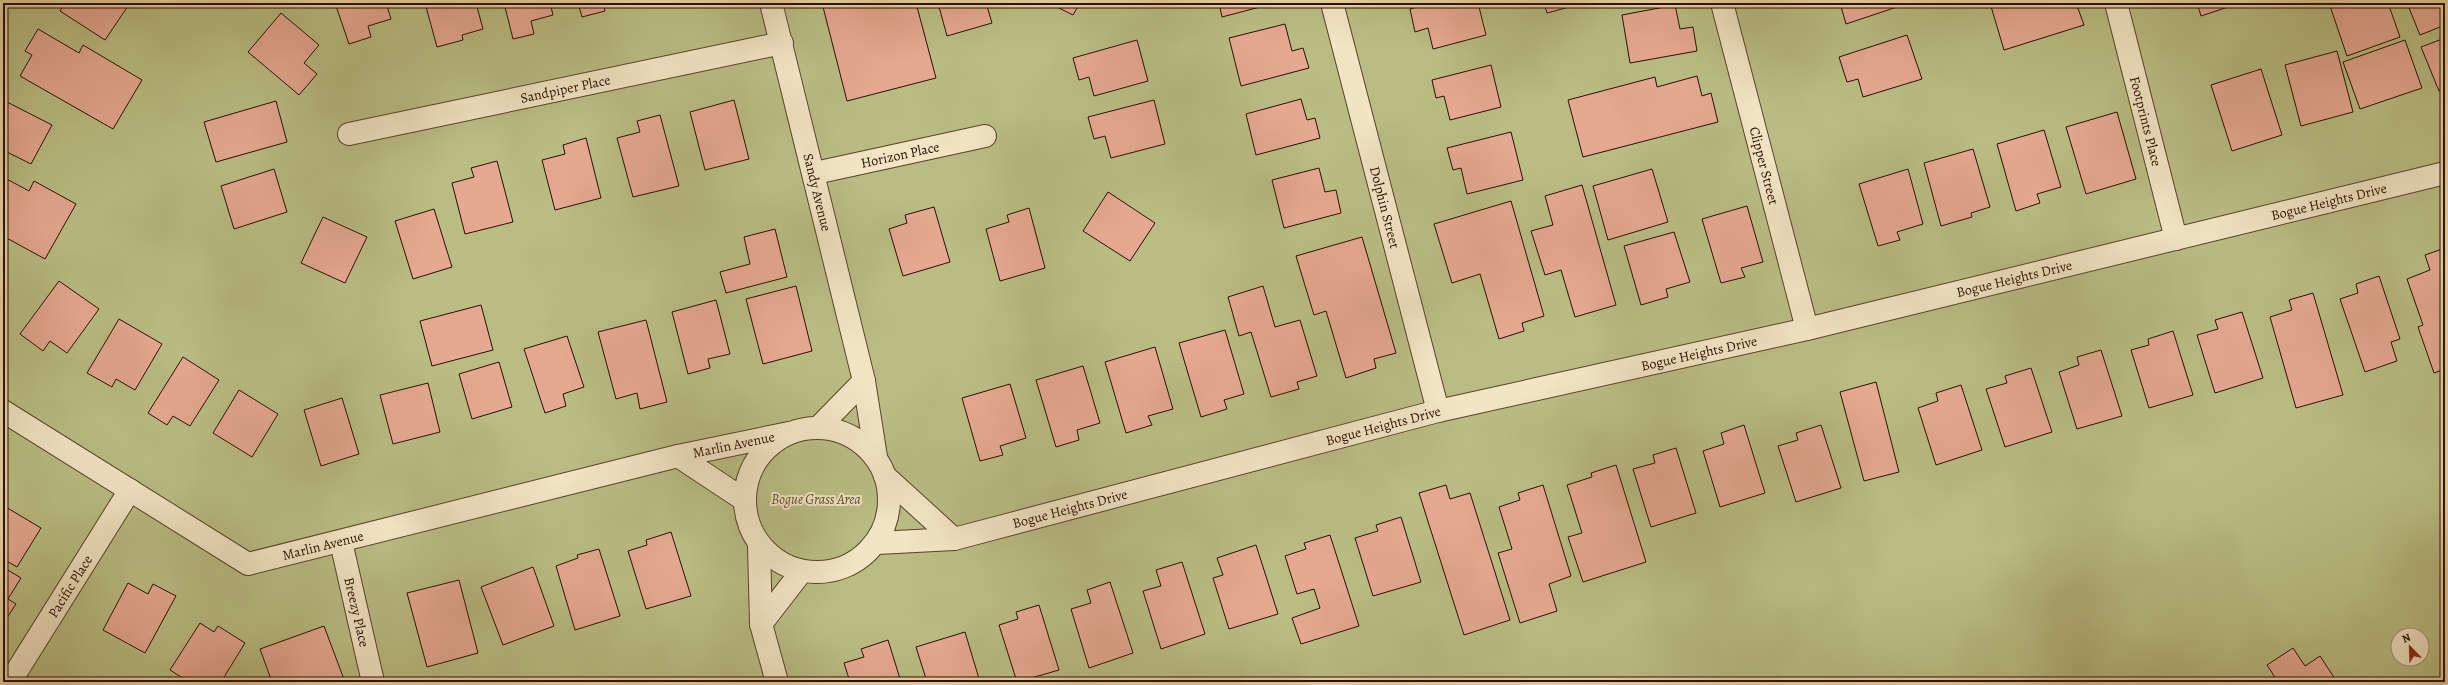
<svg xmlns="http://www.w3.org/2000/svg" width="2448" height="685" viewBox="0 0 2448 685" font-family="Alegreya,serif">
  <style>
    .green { fill: #b9bd84; stroke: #726542; fill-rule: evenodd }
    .building { fill: #e5a991; stroke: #2c0d00 }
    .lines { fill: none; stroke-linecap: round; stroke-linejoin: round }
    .minor-casing { stroke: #5b4029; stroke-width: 24 }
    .minor { stroke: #f1e5c4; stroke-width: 22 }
    .labels { text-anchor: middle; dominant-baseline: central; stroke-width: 4; stroke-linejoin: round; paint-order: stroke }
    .street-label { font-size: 14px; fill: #2c0d00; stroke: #f1e5c4 }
    .park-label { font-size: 14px; font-style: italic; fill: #5d4b2e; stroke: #f1e5c4 }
  </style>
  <rect width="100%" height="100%" fill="#e9d7a4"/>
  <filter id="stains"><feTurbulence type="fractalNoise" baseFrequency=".005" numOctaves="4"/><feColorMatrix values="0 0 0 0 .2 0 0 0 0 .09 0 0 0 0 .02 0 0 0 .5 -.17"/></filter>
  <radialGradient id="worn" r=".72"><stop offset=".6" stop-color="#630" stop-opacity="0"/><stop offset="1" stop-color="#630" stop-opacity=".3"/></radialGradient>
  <!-- green -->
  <path class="green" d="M3,3h2442v679h-2442zM2398,635h24v24h-24z"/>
  <!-- building -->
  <path class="building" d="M65,3h65l-25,37 -45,-29z
    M335,3h51l5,16 -23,7 3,11 -22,7z
    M425,3h51l7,26 -21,6 1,5 -26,7z
    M504,3h46l3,12 -22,6 3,13 -21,5z
    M578,3h25l2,8 -23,6z
    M822,3h94l20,75 -89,23z
    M938,3h48l6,20 -45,13z
    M1036,3h12l-3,5z
    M1049,3h31l-7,12z
    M1219,3h56l-53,14z
    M1432,3h46l8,32 -53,14 -5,-21 -13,4 -5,-23z
    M1544,3h40l-37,10z
    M1840,3h59l1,3 -54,18z
    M1990,3h86l8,22 -80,25z
    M2197,3h43l-39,13z
    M2329,3h59l12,34 -53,19z
    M2407,3h38v22l-25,10z
    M1675,5l5,24 13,-2 4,24 -67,12 -8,-48z
    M281,13l38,32 -15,18 13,11 -18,21 -51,-43z
    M1285,24l7,27 11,-3 6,20 -68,18 -12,-48z
    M38,29l41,24 4,-8 59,35 -29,49 -93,-53 12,-21 -7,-4z
    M1907,35l15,44 -59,18 -5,-18 -11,3 -8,-25z
    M2445,38v51l-6,2 -18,-44z
    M1137,40l11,41 -54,15 -5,-19 -10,3 -6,-22z
    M2405,40l17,48 -62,21 -17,-47z
    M2337,51l16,61 -52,14 -16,-61z
    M1491,65l10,42 -51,13 -6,-24 -8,2 -4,-18z
    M2261,69l21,66 -50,16 -21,-66z
    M1697,76l5,20 9,-3 7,29 -135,35 -15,-57 87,-23 2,10z
    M1301,99l6,21 8,-2 5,20 -64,17 -10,-41z
    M734,100l15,59 -44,11 -15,-58z
    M1154,100l11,44 -54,14 -6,-22 -11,3 -6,-22z
    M5,101l47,24 -21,39 -28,-14v-44z
    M276,101l11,41 -71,20 -12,-40z
    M2117,112l19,67 -50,15 -20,-67z
    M660,115l19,71 -46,11 -16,-59 23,-6 -3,-11z
    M2044,130l17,57 -24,7 3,9 -24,8 -19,-67z
    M1511,132l12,48 -56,14 -6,-26 -8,2 -6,-22z
    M586,138l15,60 -46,12 -13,-50 23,-6 -2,-9z
    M1973,149l17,58 -19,6 1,4 -31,9 -17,-63z
    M497,161l16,61 -48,12 -13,-51 22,-6 -3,-9z
    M1319,168l6,24 11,-2 5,23 -57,15 -12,-48z
    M274,169l13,43 -53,17 -13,-43z
    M1652,169l16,53 -60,18 -15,-54z
    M1908,169l15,55 -26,8 3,8 -22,6 -19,-62z
    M3,177l26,14 5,-10 42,23 -31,55 -42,-23z
    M1582,185l34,120 -41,12 -14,-47 -16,5 -14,-44 22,-6 -8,-29z
    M1108,192l47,31 -25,38 -47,-30z
    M1511,201l33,115 -22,7 2,8 -25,8 -19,-65 -28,9 -18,-59z
    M1747,206l16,56 -22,6 4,9 -24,6 -19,-64z
    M934,207l16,55 -47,14 -14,-47 18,-6 -2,-8z
    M1029,208l16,60 -45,13 -14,-52 23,-7 -2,-7z
    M434,209l18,58 -39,12 -18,-58z
    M323,217l44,20 -22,46 -44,-20z
    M775,229l12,48 -61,16 -6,-21 30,-8 -6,-27z
    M1674,232l16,50 -24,7 2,8 -27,8 -17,-59z
    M1362,237l34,116 -22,6 2,9 -30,10 -20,-67 -12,4 -18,-59z
    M2445,248v121l-11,4 -16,-46 5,-2 -16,-46 23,-9 -5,-15z
    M2379,276l21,63 -9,3 6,19 -32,11 -25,-73 18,-6 -2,-9z
    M59,281l40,28 -32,44 -17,-12 -7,10 -23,-17z
    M796,286l16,65 -49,13 -17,-65z
    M1263,286l12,41 25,-7 17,56 -20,6 2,7 -28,8 -20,-65 -12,4 -11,-39z
    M2313,293l30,102 -47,13 -26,-91 22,-7 -3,-10z
    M716,300l14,54 -22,5 2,9 -22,6 -16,-62z
    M481,305l12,45 -61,16 -12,-45z
    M2242,312l21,66 -48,15 -18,-58 21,-6 -3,-9z
    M119,319l43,25 -27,46 -19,-11 -4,8 -25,-14z
    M646,320l21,82 -27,7 -3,-16 -21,6 -18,-67z
    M1225,330l19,64 -20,6 3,9 -26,8 -22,-74z
    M2173,331l20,64 -44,13 -18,-58 18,-5 -1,-6z
    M567,336l17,51 -21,7 3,12 -21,7 -21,-64z
    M1155,347l18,62 -25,7 4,9 -26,8 -21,-71z
    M2101,350l21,66 -45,13 -18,-57 20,-7 -2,-8z
    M183,357l36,23 -29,46 -17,-10 -6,9 -19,-12z
    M499,362l13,45 -40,12 -13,-45z
    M1083,366l17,57 -23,7 2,10 -23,7 -20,-67z
    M2031,368l21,64 -47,15 -19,-58 21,-6 -2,-7z
    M1876,382l23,90 -35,9 -24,-89z
    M428,383l12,49 -47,12 -13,-49z
    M1010,384l16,54 -26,8 3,9 -23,6 -18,-63z
    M1961,385l21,65 -46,15 -18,-57 20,-7 -2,-8z
    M239,390l39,24 -26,43 -39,-24z
    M342,398l17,56 -38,12 -17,-56z
    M1744,425l21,68 -45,14 -17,-56 21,-7 -3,-11z
    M1821,425l20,63 -45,14 -18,-56 20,-6 -2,-7z
    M1676,448l20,65 -45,14 -18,-58 22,-6 -2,-8z
    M1616,465l30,97 -63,20 -15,-45 14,-4 -15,-48 25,-8 -1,-4z
    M1446,485l4,14 20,-6 40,127 -46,15 -45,-142z
    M1543,485l28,91 -22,8 8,27 -37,12 -22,-70 14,-4 -13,-42 21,-7 -2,-7z
    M4,506l37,22 -24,39 -14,-8z
    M1401,517l20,65 -48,14 -18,-58 23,-7 -2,-6z
    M671,532l20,64 -45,13 -18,-58 19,-6 -1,-5z
    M1330,535l29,91 -58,18 -9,-26 28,-10 -6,-19 -17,5 -12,-38 21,-7 -2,-6z
    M1256,545l22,69 -49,15 -16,-51 10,-3 -6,-17z
    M599,549l21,67 -45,14 -19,-64 22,-8 -1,-3z
    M1182,562l23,72 -44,15 -18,-58 18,-5 -5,-16z
    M3,567l18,11 -13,21 8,5 -13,20z
    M533,567l21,59 -51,19 -22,-58z
    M459,580l19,73 -51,14 -20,-74z
    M1110,582l23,71 -44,15 -18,-59 20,-6 -4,-13z
    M128,583l20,11 5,-10 23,12 -31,57 -42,-23z
    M1039,605l20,65 -42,12 -18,-57 19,-6 -2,-7z
    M200,623l14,9 4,-6 27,17 -24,39h-32l-19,-12z
    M324,626l21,56h-73l-12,-33z
    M965,632l15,50h-53l-11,-35z
    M888,640l13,42h-51l-6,-19 20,-6 -3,-8z
    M2293,648l12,18 15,-10 17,26h-59l-11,-17z"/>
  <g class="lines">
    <defs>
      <g id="minor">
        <path id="s1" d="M771,3l93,378 12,76"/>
        <path id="s2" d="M1332,3l106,408"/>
        <path id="s3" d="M1722,3l85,326"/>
        <path id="s4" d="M2116,3l60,236"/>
        <path id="s5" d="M349,134l433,-91"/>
        <path id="s6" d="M815,173l170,-37"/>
        <path id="s7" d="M3,411l245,153 430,-108 111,-23"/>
        <path d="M819,427l45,-46"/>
        <circle cx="817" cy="500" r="72"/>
        <path d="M678,456l65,43"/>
        <path d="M885,476l69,63"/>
        <path id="s8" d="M341,542l32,140"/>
        <path id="s9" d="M877,543l77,-4 484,-128 369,-82 638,-156"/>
        <path d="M759,546l2,78 16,58"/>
        <path d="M761,624l41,-53"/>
        <path id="s10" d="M10,682l120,-192"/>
      </g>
    </defs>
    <!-- minor casing -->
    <use href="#minor" class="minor-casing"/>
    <!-- minor -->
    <use href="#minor" class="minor"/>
  </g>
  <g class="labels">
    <!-- street labels -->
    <g class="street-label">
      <text stroke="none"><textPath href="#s5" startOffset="221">Sandpiper Place</textPath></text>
      <text stroke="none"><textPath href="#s4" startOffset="122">Footprints Place</textPath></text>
      <text stroke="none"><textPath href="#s6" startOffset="87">Horizon Place</textPath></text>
      <text stroke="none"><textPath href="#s3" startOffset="168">Clipper Street</textPath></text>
      <text stroke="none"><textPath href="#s1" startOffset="195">Sandy Avenue</textPath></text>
      <text stroke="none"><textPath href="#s9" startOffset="1493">Bogue Heights Drive</textPath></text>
      <text stroke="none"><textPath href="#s2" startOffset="211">Dolphin Street</textPath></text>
      <text stroke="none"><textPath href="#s9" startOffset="1169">Bogue Heights Drive</textPath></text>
      <text stroke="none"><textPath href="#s9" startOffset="845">Bogue Heights Drive</textPath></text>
      <text stroke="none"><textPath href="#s9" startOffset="521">Bogue Heights Drive</textPath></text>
      <text stroke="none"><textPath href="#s7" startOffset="789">Marlin Avenue</textPath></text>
      <text stroke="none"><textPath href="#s9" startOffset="197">Bogue Heights Drive</textPath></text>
      <text stroke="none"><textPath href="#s7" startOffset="366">Marlin Avenue</textPath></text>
      <text stroke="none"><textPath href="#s10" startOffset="113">Pacific Place</textPath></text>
      <text stroke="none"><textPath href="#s8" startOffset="72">Breezy Place</textPath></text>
    </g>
    <!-- park labels -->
    <g class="park-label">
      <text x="816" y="499">Bogue Grass Area</text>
    </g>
  </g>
  <!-- margin -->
  <rect width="2448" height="685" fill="none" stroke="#e9d7a4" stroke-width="16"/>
  <rect x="4" y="4" width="2440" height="677" fill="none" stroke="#2c0d00" stroke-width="2"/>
  <rect x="8" y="8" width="2432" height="669" fill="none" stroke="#2c0d00"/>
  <!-- north arrow -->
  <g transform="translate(2410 647) rotate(337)"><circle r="19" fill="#f1e5c4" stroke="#a28f76"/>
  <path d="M0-3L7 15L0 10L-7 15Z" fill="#8f2418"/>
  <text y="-6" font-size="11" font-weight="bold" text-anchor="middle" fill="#2c0d00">N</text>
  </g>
  <rect width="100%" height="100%" filter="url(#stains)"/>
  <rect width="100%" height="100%" fill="url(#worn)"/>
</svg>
